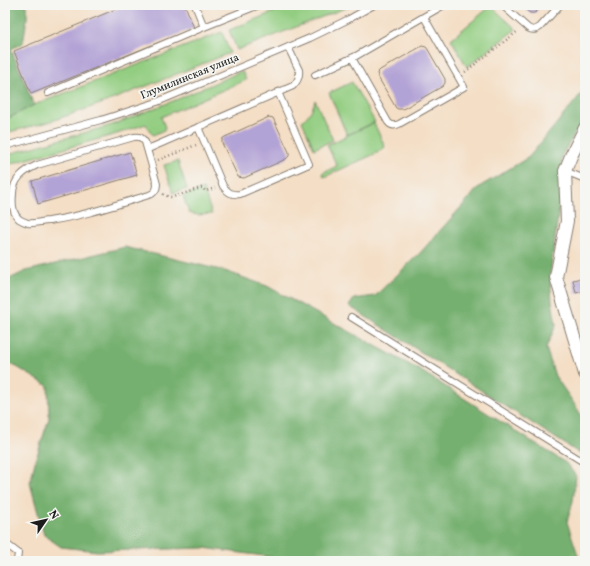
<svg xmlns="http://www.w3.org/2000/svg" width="590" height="566" viewBox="0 0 590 566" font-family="Vollkorn,serif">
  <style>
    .green { fill: #93cd81; stroke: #58744e }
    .forest { fill: #76b06f; stroke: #496646 }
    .building { fill: #b2a3d6 }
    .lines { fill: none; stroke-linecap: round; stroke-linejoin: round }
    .lane-casing { stroke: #887d70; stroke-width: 8 }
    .street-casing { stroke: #887d70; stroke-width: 14 }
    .path { stroke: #887d70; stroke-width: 2.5; stroke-dasharray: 1 3; stroke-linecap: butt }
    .lane { stroke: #fff; stroke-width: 6 }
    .street { stroke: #fff; stroke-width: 12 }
    .labels { text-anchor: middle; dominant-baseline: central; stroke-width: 3.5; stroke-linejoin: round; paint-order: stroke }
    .street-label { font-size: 11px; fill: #1c1c1c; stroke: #f6f6f2 }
  </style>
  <rect width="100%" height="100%" fill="#f6f6f2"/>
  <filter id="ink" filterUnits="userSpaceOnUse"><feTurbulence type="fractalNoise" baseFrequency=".025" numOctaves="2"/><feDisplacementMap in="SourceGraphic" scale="8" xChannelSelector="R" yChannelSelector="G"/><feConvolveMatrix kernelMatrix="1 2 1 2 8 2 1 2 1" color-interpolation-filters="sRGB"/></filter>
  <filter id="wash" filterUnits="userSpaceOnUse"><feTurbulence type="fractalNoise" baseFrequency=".012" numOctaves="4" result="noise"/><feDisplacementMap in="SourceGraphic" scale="16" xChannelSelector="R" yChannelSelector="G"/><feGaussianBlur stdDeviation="0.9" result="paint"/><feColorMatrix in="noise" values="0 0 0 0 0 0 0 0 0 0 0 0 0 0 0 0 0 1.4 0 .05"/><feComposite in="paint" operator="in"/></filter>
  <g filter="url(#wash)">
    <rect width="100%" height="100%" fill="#f4dec5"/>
    <!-- green -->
    <path class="green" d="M291,5h62l-116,45 -8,-20z
      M491,6l25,23 -49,38 -16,-28z
      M222,32l8,21 -124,49 -57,20 -44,11v-13l29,-15z
      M242,71l4,9 -85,37 4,10 -1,3 -11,5 -3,-3 -4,-8 -29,10 -107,30 -5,3v-12l107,-30 66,-26z
      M352,82l23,40 -28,13 -18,-42z
      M315,100l18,40 -19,9 -12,-28c7,-6 11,-12 13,-21z
      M374,123l11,24 -8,6 -53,24 -2,-4 15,-7 -10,-21z
      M178,161l9,28 -14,4 -9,-28z
      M203,189l9,25 -14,1 -9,-2 -6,-17z"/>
    <!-- forest -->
    <path class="forest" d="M5,5h22v13l-4,25 -12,6 23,56 -29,15z
      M585,89v28l-23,38 -3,53 -9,68 2,25 4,24 -10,23 9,28 18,26 12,19v32l-3,2 -233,-149 5,-7 21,-3 45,-43 59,-66 50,-30z
      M125,247l100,24 42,15 154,85 145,92 10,13 -3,25 -6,21 13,39h-117l-4,-2 -8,2h-150l-97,-13 -107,3 -36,-4 -17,-12 -14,-52 5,-21 14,-44 -1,-32 -31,-19 -12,-5v-81l21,-10z"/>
    <g id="blocks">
      <!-- building -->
      <path class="building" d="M126,5h59l9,23 -163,66 -17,-43z
        M520,5h22l-6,7 -2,1h-4z
        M422,46l4,1 1,1 18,31v4l-2,3 -40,23h-5l-2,-1 -18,-31 -1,-4 3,-3z
        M269,117l4,1 1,2 15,32v4l-3,3 -42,19 -6,-1 -16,-34v-4l3,-2z
        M130,152l7,23 -99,29 -6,-23z
        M585,277v14l-9,2 -3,-13z"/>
    </g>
  </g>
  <g filter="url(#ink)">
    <use href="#blocks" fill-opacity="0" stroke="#887d70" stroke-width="1"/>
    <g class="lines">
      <defs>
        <path id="lane" d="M195,5l9,22
          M502,5l26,23c4,3 8,2 12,-1l20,-22
          M352,58l36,64c3,4 7,4 11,2l65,-37 -40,-70
          M315,75l41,-19 88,-51
          M48,93l156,-66 55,-22
          M198,127l25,59c5,7 9,9 17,8l69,-30 -31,-72
          M134,137c6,-1 8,1 11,5l12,42c0,6 -2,9 -8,11 -33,10 -66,21 -100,26 -7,0 -14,3 -21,2 -3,-1 -6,-2 -9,-4 -7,-6 -7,-16 -6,-25 0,-15 11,-23 24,-29z
          M5,146l96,-26 56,-18 153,-64 39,-19 25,-14
          M148,149l145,-63c5,-5 7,-9 6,-16l-11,-23
          M565,171l20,8
          M351,317l234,146
          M5,543l13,10 -1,8"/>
        <path id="street" d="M585,128l-14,28 -6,15 2,50 -11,56 29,97"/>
      </defs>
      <!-- lane casing -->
      <use href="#lane" class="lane-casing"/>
      <!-- street casing -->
      <use href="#street" class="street-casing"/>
      <!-- path -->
      <path class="path" d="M465,72l53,-41
        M158,160l38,-15
        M163,194l6,3h4l28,-9h2l2,3h1l9,-3"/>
      <!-- lane -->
      <use href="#lane" class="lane"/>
      <!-- street -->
      <use href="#street" class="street"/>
    </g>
  </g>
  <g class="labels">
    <!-- street labels -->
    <g class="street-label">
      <text transform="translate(190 77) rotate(-22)">Глумилинская улица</text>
    </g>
  </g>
  <!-- margin -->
  <rect width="590" height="566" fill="none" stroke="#f6f6f2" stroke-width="20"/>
  <!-- north arrow -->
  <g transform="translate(46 520) rotate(56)" stroke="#f6f6f2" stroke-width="3" paint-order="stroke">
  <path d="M0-3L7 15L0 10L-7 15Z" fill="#1c1c1c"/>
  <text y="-6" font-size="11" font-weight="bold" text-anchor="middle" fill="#1c1c1c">N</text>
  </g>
</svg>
